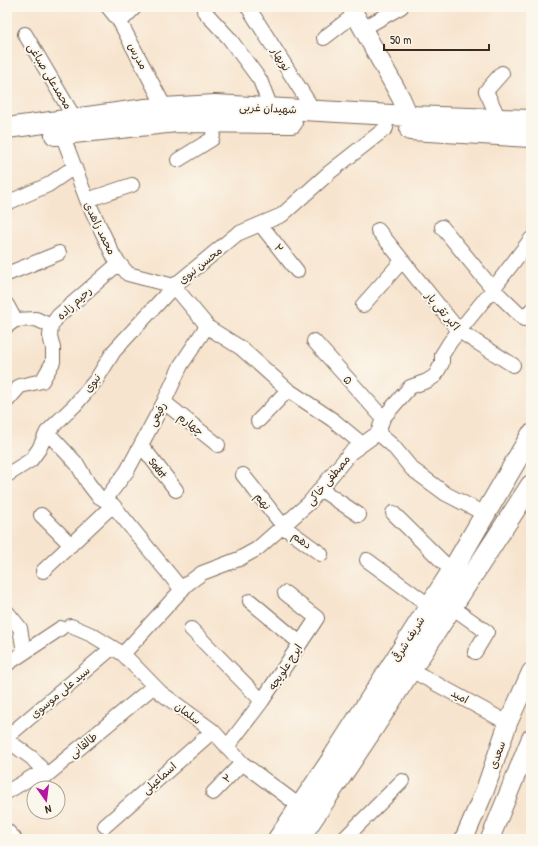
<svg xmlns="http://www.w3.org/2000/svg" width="538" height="846" viewBox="0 0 538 846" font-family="'Patrick Hand','Playpen Sans Arabic',sans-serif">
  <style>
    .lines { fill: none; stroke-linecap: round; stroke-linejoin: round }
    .minor-casing { stroke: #7d6b5c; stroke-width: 16 }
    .tertiary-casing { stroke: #7d6b5c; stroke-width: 20 }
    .secondary-casing { stroke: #7d6b5c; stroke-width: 22 }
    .minor { stroke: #fff; stroke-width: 14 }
    .tertiary { stroke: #fff; stroke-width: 18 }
    .secondary { stroke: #fff; stroke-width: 20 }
    .labels { text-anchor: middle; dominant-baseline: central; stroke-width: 4; stroke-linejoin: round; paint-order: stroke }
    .street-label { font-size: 11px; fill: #3b2a1e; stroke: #fbf7ec }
  </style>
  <rect width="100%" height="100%" fill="#fbf7ec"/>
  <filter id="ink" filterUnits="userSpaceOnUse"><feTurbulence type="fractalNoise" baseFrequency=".025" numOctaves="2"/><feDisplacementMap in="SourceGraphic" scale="8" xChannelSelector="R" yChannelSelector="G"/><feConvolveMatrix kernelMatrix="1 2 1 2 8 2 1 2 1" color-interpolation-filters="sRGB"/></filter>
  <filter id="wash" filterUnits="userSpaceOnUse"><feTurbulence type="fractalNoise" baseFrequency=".012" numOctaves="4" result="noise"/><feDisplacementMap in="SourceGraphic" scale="16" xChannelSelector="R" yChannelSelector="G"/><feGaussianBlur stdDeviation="0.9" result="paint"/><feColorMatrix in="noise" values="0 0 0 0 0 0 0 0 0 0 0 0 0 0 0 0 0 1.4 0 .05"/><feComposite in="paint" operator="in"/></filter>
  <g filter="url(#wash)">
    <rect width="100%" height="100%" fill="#f7e4ce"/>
  </g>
  <g filter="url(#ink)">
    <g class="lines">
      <defs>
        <path id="minor" d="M108,7l12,15 45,86
          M248,7l66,104
          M204,11l25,27 31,42 11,28
          M120,22l15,-15
          M362,29l39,-22
          M25,34l50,85
          M324,38l30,-23
          M499,119l-13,-28 16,-18
          M62,134l25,66 27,57 14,17 46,12
          M178,160l34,-21 4,-17
          M87,200l45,-15
          M7,203l41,-18 26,-18
          M261,225l36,46
          M442,227l51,62 31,30 7,-9
          M378,230l81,101 54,34
          M7,274l52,-21
          M7,305l8,15
          M363,305l39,-44
          M7,326l8,-6 21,-1 15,7
          M314,341l69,77
          M7,401l13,-15 22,-5 11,-19v-14l-3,-12 1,-10 7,-10 61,-53
          M164,402l54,43
          M258,421l30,-31
          M47,432l30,32 11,19 10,13 15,9 69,85
          M378,433l15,13 19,23 34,25 39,20
          M362,444l-29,-24 -45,-30 -47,-42 -32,-20 -35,-42 63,-52 45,-19 48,-43 56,-44
          M141,445l35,45
          M7,475l24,-15 8,-11 8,-17 28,-27 21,-25 18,-29 60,-65
          M243,475l41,52 37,27
          M320,489l39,26
          M105,500l22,-29 37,-69 17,-37 26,-39
          M393,513l59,58
          M41,515l30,30
          M367,560l63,46
          M43,571l70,-66
          M250,601l50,42
          M452,607l35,25 -12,20
          M7,612l13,16 4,24
          M71,626l21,9 31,19 38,39 52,38 29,32 59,44
          M191,629l71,72
          M123,654l64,-70 15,-11 37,-14 18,-10 52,-46 41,-50 28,-20 5,-15 27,-31 17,-6 8,-5 7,-13v-8l8,-13 43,-53 38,-50
          M7,664l54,-36
          M411,670l97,53
          M7,737l105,-89
          M7,740l25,18 15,17
          M227,747l35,-46 55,-83 -32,-25
          M7,792l25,-15 15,-2 107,-89
          M213,793l29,-30
          M105,826l108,-95
          M7,831l7,7
          M344,839l58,-58"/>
        <path id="tertiary" d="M351,7l50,91 8,18
          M464,839l21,-49 23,-67 23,-51
          M490,839l41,-101"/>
        <path id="secondary" d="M7,128l139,-19 69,-4 194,11 122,4
          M410,130l121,7
          M55,135l121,-13 116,1
          M278,839l54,-80 120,-188 79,-136
          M299,839l73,-109 159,-245"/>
      </defs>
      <!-- minor casing -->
      <use href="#minor" class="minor-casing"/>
      <!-- tertiary casing -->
      <use href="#tertiary" class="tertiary-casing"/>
      <!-- secondary casing -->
      <use href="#secondary" class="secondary-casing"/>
      <!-- minor -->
      <use href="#minor" class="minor"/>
      <!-- tertiary -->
      <use href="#tertiary" class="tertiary"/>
      <!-- secondary -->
      <use href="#secondary" class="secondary"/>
    </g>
  </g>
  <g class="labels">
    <!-- street labels -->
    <g class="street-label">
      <text transform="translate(138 56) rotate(62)">مدرس</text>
      <text transform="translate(281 59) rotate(58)">نوبهار</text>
      <text transform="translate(50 76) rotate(59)">محمدعلی صباغی</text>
      <text transform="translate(268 108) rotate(3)">شهیدان غربی</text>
      <text transform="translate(100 228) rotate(64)">محمد زاهدی</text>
      <text transform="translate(279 248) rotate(52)">۲</text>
      <text transform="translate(200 265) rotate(-39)">محسن نبوی</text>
      <text transform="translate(74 303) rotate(-43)">رحیم زاده</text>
      <text transform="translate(443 311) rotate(50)">اکبر تقی یار</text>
      <text transform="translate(348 380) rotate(48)">۵</text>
      <text transform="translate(92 383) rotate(-53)">نبوی</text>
      <text transform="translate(157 414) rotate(-62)">رفیعی</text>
      <text transform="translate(191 424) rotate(38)">چهارم</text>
      <text transform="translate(158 468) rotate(51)">Sadat</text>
      <text transform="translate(328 480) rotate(-50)">مصطفی خاکی</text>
      <text transform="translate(263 501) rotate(52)">نهم</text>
      <text transform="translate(302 540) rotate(35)">دهم</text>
      <text transform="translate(408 639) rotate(-58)">شریف شرقی</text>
      <text transform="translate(285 667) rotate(-57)">ایرج علویجه</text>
      <text transform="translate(60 692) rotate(-40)">سید علی موسوی</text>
      <text transform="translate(460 696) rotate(29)">امید</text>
      <text transform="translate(188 713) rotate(36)">سلمان</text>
      <text transform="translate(83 745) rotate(-40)">طالقانی</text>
      <text transform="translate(497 755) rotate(-71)">سعدی</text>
      <text transform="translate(159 778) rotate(-42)">اسماعیلی</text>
      <text transform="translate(227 778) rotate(-46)">۲</text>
    </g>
  </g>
  <!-- margin -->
  <rect width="538" height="846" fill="none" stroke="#fbf7ec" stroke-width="24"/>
  <!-- north arrow -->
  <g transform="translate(46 800) rotate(166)"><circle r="19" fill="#fbf7ec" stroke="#aea59a"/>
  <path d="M0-3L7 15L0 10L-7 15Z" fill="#b5179e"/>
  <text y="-6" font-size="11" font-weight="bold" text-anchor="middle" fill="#3b2a1e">N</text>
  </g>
  <!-- scale -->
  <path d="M384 44v6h105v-6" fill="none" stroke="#3b2a1e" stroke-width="2"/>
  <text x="390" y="44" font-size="12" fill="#3b2a1e" stroke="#fbf7ec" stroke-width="3" paint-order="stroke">50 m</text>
</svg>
